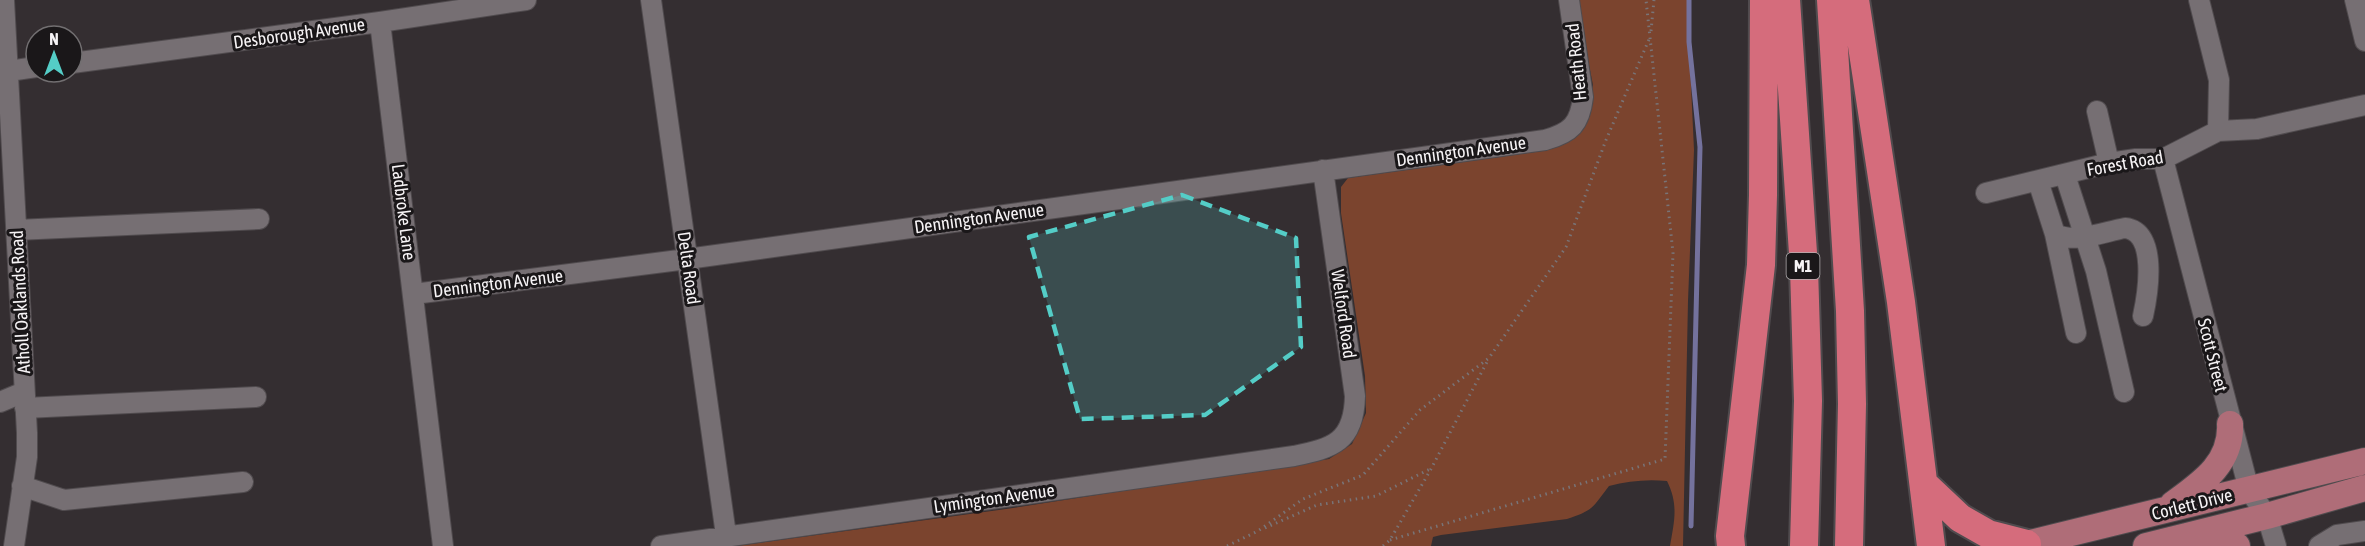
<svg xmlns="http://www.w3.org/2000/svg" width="2365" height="546" viewBox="0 0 2365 546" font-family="'Asap Condensed',sans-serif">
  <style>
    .green { fill: #7b442e }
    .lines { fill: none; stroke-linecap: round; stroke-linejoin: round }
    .stream { stroke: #74729d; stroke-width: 5 }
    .minor-casing { stroke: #504b4e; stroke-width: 22 }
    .major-casing { stroke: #504b4e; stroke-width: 28 }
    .highway-casing { stroke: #504b4e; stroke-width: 32 }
    .path { stroke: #797477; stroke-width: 3; stroke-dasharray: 1.5 4.5; stroke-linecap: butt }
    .minor { stroke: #766f73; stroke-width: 20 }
    .major { stroke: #af6d78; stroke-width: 26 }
    .highway { stroke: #d56c7c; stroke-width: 28 }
    .marked { fill: #54cdc7; fill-opacity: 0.2; stroke: #54cdc7; stroke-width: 4.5; stroke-dasharray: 12 8; stroke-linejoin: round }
    .labels { text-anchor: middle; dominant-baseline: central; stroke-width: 6; stroke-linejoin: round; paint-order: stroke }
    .shield { fill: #1a1719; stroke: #b4b1b3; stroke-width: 1.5 }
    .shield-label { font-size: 16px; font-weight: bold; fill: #f6f3f5 }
    .street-label { font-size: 18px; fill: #f6f3f5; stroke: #1a1719 }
  </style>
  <rect width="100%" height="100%" fill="#342e31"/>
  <!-- green -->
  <path class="green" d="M1578,0h109l7,150 -6,151 -5,245h-13c4,-24 9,-41 -3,-65 -20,-2 -39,0 -58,5 -17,22 -15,24 -42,33l-126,16 -8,2 -2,9h-695l270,-37 323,-50 23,-15 14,-31 -1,-37 -24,-163v-26l7,-9 194,-27 31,-16 14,-24 6,-26 -14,-70z"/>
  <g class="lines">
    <!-- stream -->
    <path class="stream" d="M1689,0v42l11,105 -9,379"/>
    <defs>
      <path id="minor" d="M4,0l23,433v24l-13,89
        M651,0l75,535
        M2199,0l20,80 -1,51
        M2355,0l10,41
        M380,22l63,524
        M72,63l308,-41 146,-22
        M9,71l27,-4
        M2097,111l12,52
        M2163,159l86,331 18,26 9,30
        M2065,175l31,96 28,121
        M2038,181l17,53c20,10 48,-2 70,-6 33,3 23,65 18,88
        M1986,193l123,-30 27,-4h27l55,-28 39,-2 108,-24
        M16,230l243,-11
        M2055,234l21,99
        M414,294l273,-35 858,-119c26,-7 35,-16 38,-43l-14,-97
        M0,402l24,-10
        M25,408l231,-11
        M22,486l42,14 179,-18
        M661,546l633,-90c39,-8 60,-14 61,-60l-32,-226
        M2319,546l18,-11 28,-4"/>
      <path id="major" d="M2173,504c29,-21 59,-41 57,-80
        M2197,537l18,1 22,8
        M2018,546l347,-85
        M2146,546l121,-30 98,-28"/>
      <path id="highway" d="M1786,0l18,268 4,133 -4,145
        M1831,0l19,311 2,93 -3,142
        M1855,0l46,302 30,244
        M1925,485l35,33 28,16 39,10
        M1731,546l-1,-10 31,-271 2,-70 1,-195"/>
    </defs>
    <!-- minor casing -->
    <use href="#minor" class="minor-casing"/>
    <!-- major casing -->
    <use href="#major" class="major-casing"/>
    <!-- highway casing -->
    <use href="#highway" class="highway-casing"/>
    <!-- path -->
    <path class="path" d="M1651,31l3,-31
      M1265,528l52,-23 59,-9 54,-27
      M1390,540l275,-81 8,-206 -27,-253
      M1227,546l31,-15 45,-32 60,-24 57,-65 69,-52 77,-111 40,-107 44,-103
      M1383,546l7,-6 41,-71 57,-109"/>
    <!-- minor -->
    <use href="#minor" class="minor"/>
    <!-- major -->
    <use href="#major" class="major"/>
    <!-- highway -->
    <use href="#highway" class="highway"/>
  </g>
  <!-- marked area -->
  <path class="marked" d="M1182,195l114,43 5,109 -96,68 -125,4 -51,-182z"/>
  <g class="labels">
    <!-- shield labels -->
    <rect class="shield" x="1786.5" y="253" width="33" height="26" rx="4.5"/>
    <g class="shield-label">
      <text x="1803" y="266">M1</text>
    </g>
    <!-- street labels -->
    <g class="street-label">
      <text transform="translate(299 33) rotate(-8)">Desborough Avenue</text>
      <text transform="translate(1576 62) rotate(-96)">Heath Road</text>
      <text transform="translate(1461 151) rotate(-8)">Dennington Avenue</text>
      <text transform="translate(2125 163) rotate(-10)">Forest Road</text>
      <text transform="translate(404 212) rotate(83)">Ladbroke Lane</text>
      <text transform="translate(979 218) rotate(-8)">Dennington Avenue</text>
      <text transform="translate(689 268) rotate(82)">Delta Road</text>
      <text transform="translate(498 283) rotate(-7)">Dennington Avenue</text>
      <text transform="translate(20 302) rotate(-93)">Atholl Oaklands Road</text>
      <text transform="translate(1344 314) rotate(82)">Welford Road</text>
      <text transform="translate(2213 355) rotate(76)">Scott Street</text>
      <text transform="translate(994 498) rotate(-8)">Lymington Avenue</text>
      <text transform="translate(2192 504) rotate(-14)">Corlett Drive</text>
    </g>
  </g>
  <!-- north arrow -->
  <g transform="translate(54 54)"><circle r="28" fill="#1a1719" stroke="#726f71" stroke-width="1.5"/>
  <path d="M0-4.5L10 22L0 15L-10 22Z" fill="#54cdc7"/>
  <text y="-9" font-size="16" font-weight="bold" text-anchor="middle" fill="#f6f3f5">N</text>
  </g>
</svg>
